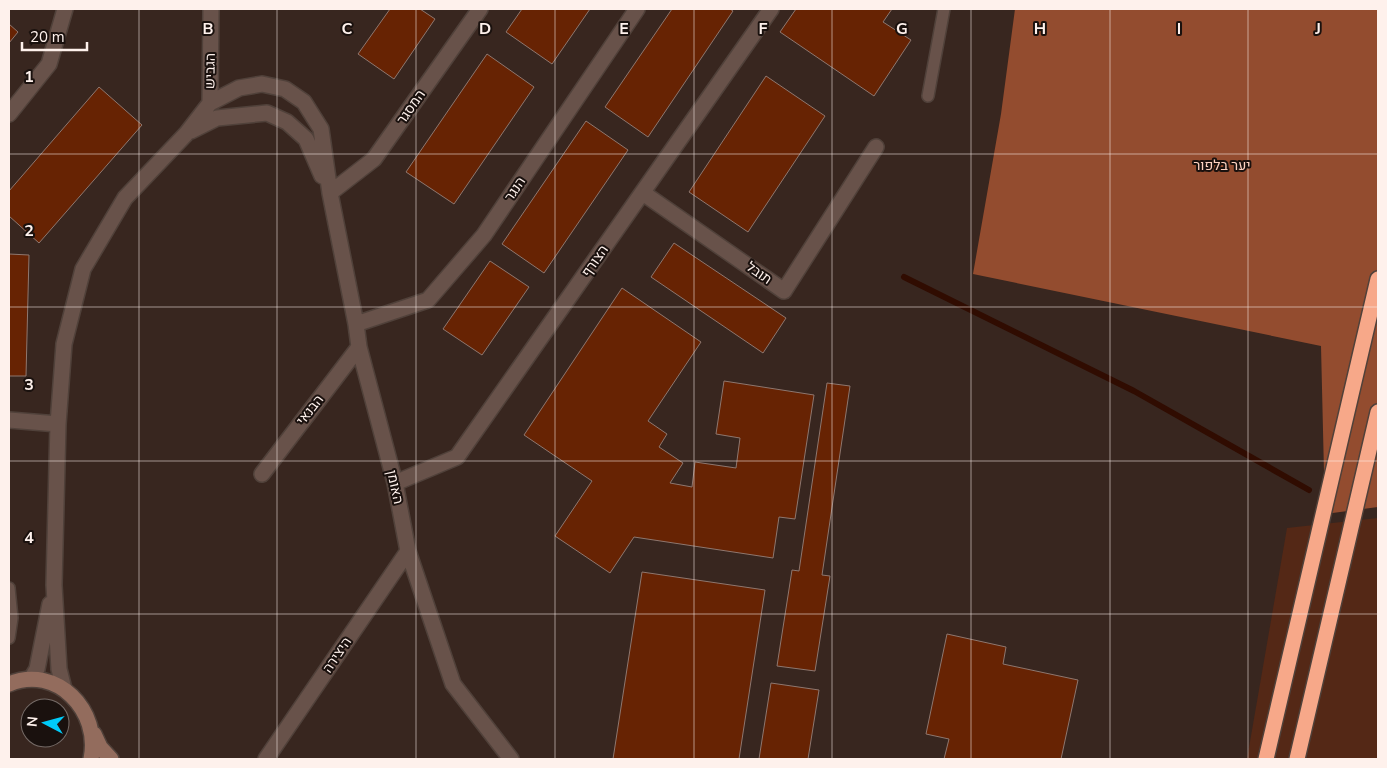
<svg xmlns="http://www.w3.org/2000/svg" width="1387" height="768" viewBox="0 0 1387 768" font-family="'Nunito Sans',Heebo,sans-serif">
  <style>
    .green { fill: #542816 }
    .forest { fill: #934c2f }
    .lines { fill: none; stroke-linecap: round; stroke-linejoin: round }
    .stream { stroke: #300c01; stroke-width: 6 }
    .building { fill: #672303; stroke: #8e776f }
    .lane-casing { stroke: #50413a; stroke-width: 14 }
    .street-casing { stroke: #50413a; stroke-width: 18 }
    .secondary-casing { stroke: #50413a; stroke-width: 18 }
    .highway-casing { stroke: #50413a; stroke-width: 18 }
    .lane { stroke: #68524a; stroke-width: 11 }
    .street { stroke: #68524a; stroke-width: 15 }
    .secondary { stroke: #936c5d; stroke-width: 15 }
    .highway { stroke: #f7a889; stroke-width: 15 }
    .grid { fill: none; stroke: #fef1ec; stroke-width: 1; stroke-opacity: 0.55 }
    .labels { text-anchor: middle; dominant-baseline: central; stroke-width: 4; stroke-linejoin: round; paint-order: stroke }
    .street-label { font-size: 14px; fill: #fef1ec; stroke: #1a110e }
    .park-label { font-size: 14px; fill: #fdd2c1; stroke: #1a110e }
    .grid-label { font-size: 16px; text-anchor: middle; font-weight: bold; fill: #fef1ec; stroke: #1a110e; stroke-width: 4; stroke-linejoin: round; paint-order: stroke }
  </style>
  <rect width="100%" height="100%" fill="#38261f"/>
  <!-- green -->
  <path class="green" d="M1378,518v241h-131l40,-231z"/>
  <!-- forest -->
  <path class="forest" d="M1015,9h363v498l-53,7 -4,-168 -348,-72 28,-160z"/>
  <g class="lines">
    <!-- stream -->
    <path class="stream" d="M904,277l230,114 175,99"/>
  </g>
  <!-- building -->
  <path class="building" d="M390,9h30l15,10 -41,60 -36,-25z
    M522,9h68l-38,55 -46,-32z
    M672,9h58l3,2 -85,126 -43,-30z
    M796,9h96l-9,13 28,18 -37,56 -94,-64z
    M9,24l9,8 -9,11z
    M487,54l47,33 -80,117 -48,-32z
    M766,76l59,40 -77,116 -59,-40z
    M99,87l43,38 -103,118 -30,-27v-25z
    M586,121l42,29 -84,123 -42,-29z
    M674,243l112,75 -23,35 -112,-76z
    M9,254l20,1 -3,121h-17z
    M490,261l39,26 -47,68 -39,-26z
    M622,288l79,54 -53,79 19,13 -8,13 24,16 -13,20 22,4 3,-25 41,6 4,-30 -24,-4 8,-53 90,14 -19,124 -16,-2 -6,41 -139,-21 -24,36 -55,-37 37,-55 -68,-46z
    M827,383l23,3 -28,189 8,1 -15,95 -38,-5 15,-96 7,1z
    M642,572l123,18 -26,169h-126z
    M947,634l59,13 -3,17 75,16 -17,79h-117l5,-20 -23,-5z
    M771,683l48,7 -11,69h-49z"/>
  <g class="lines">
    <defs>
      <path id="lane" d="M928,96l16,-87
        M9,588l3,30 -3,20"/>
      <path id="street" d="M210,103l1,-94
        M9,114l40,-50 16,-55
        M191,131l26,-13 50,-5 20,9 19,17 16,37
        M330,193l44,-34 106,-150
        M643,193l141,98 92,-144
        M356,324l72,-24 56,-65 153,-226
        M9,420l49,4
        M262,474l97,-127
        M395,483l62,-26 314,-448
        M31,679l6,-10 13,-65
        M64,689l-5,-20 -5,-84 4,-161 6,-80 19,-75 42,-71 61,-64 24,-31 29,-15 23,-4 23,5 19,13 17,27 9,64 26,131 3,23 36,136 13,68 45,133 58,75
        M266,759l142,-208"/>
      <path id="secondary" d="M9,684c48,-20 92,27 82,75
        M94,734l6,13 11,12"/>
      <path id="highway" d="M1266,759l112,-480
        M1297,759l81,-347"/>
    </defs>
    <!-- lane casing -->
    <use href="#lane" class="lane-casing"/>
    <!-- street casing -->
    <use href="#street" class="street-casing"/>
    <!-- secondary casing -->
    <use href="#secondary" class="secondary-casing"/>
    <!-- highway casing -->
    <use href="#highway" class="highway-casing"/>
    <!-- lane -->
    <use href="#lane" class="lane"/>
    <!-- street -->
    <use href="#street" class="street"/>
    <!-- secondary -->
    <use href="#secondary" class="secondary"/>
    <!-- highway -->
    <use href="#highway" class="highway"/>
  </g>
  <!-- grid -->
  <path class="grid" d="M139,9v750M277,9v750M416,9v750M555,9v750M694,9v750M832,9v750M971,9v750M1110,9v750M1248,9v750M9,154h1369M9,307h1369M9,461h1369M9,614h1369"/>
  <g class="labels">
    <!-- street labels -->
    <g class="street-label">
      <text transform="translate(210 71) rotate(-89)">הגביש</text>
      <text transform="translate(411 107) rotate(-55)">המסגר</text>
      <text transform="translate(515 189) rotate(-56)">הנגר</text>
      <text transform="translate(595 261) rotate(-55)">הצורף</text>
      <text transform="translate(759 273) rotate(35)">תובל</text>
      <text transform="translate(310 410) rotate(-52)">הבנאי</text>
      <text transform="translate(395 487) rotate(77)">האומן</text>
      <text transform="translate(337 655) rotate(-56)">היצירה</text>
    </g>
    <!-- park labels -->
    <g class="park-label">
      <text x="1222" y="165">יער בלפור</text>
    </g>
  </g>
  <g class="grid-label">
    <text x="208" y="34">B</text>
    <text x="347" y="34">C</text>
    <text x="485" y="34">D</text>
    <text x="624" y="34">E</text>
    <text x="763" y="34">F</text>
    <text x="902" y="34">G</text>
    <text x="1040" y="34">H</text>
    <text x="1179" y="34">I</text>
    <text x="1318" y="34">J</text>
    <text x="29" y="82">1</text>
    <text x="29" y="236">2</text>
    <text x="29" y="390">3</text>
    <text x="29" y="543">4</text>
  </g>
  <!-- border -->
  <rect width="1387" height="768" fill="none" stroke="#fef1ec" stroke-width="20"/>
  <!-- north arrow -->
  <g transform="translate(45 723) rotate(276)"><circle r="24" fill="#1a110e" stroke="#756b67"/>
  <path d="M0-4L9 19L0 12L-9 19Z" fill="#00cbf9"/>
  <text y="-8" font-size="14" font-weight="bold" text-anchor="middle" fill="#fef1ec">N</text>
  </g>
  <!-- scale -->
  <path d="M22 42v8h65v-8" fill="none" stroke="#fef1ec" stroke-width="2.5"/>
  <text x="30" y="42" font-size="15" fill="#fef1ec" stroke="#1a110e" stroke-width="4" paint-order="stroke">20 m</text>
</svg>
